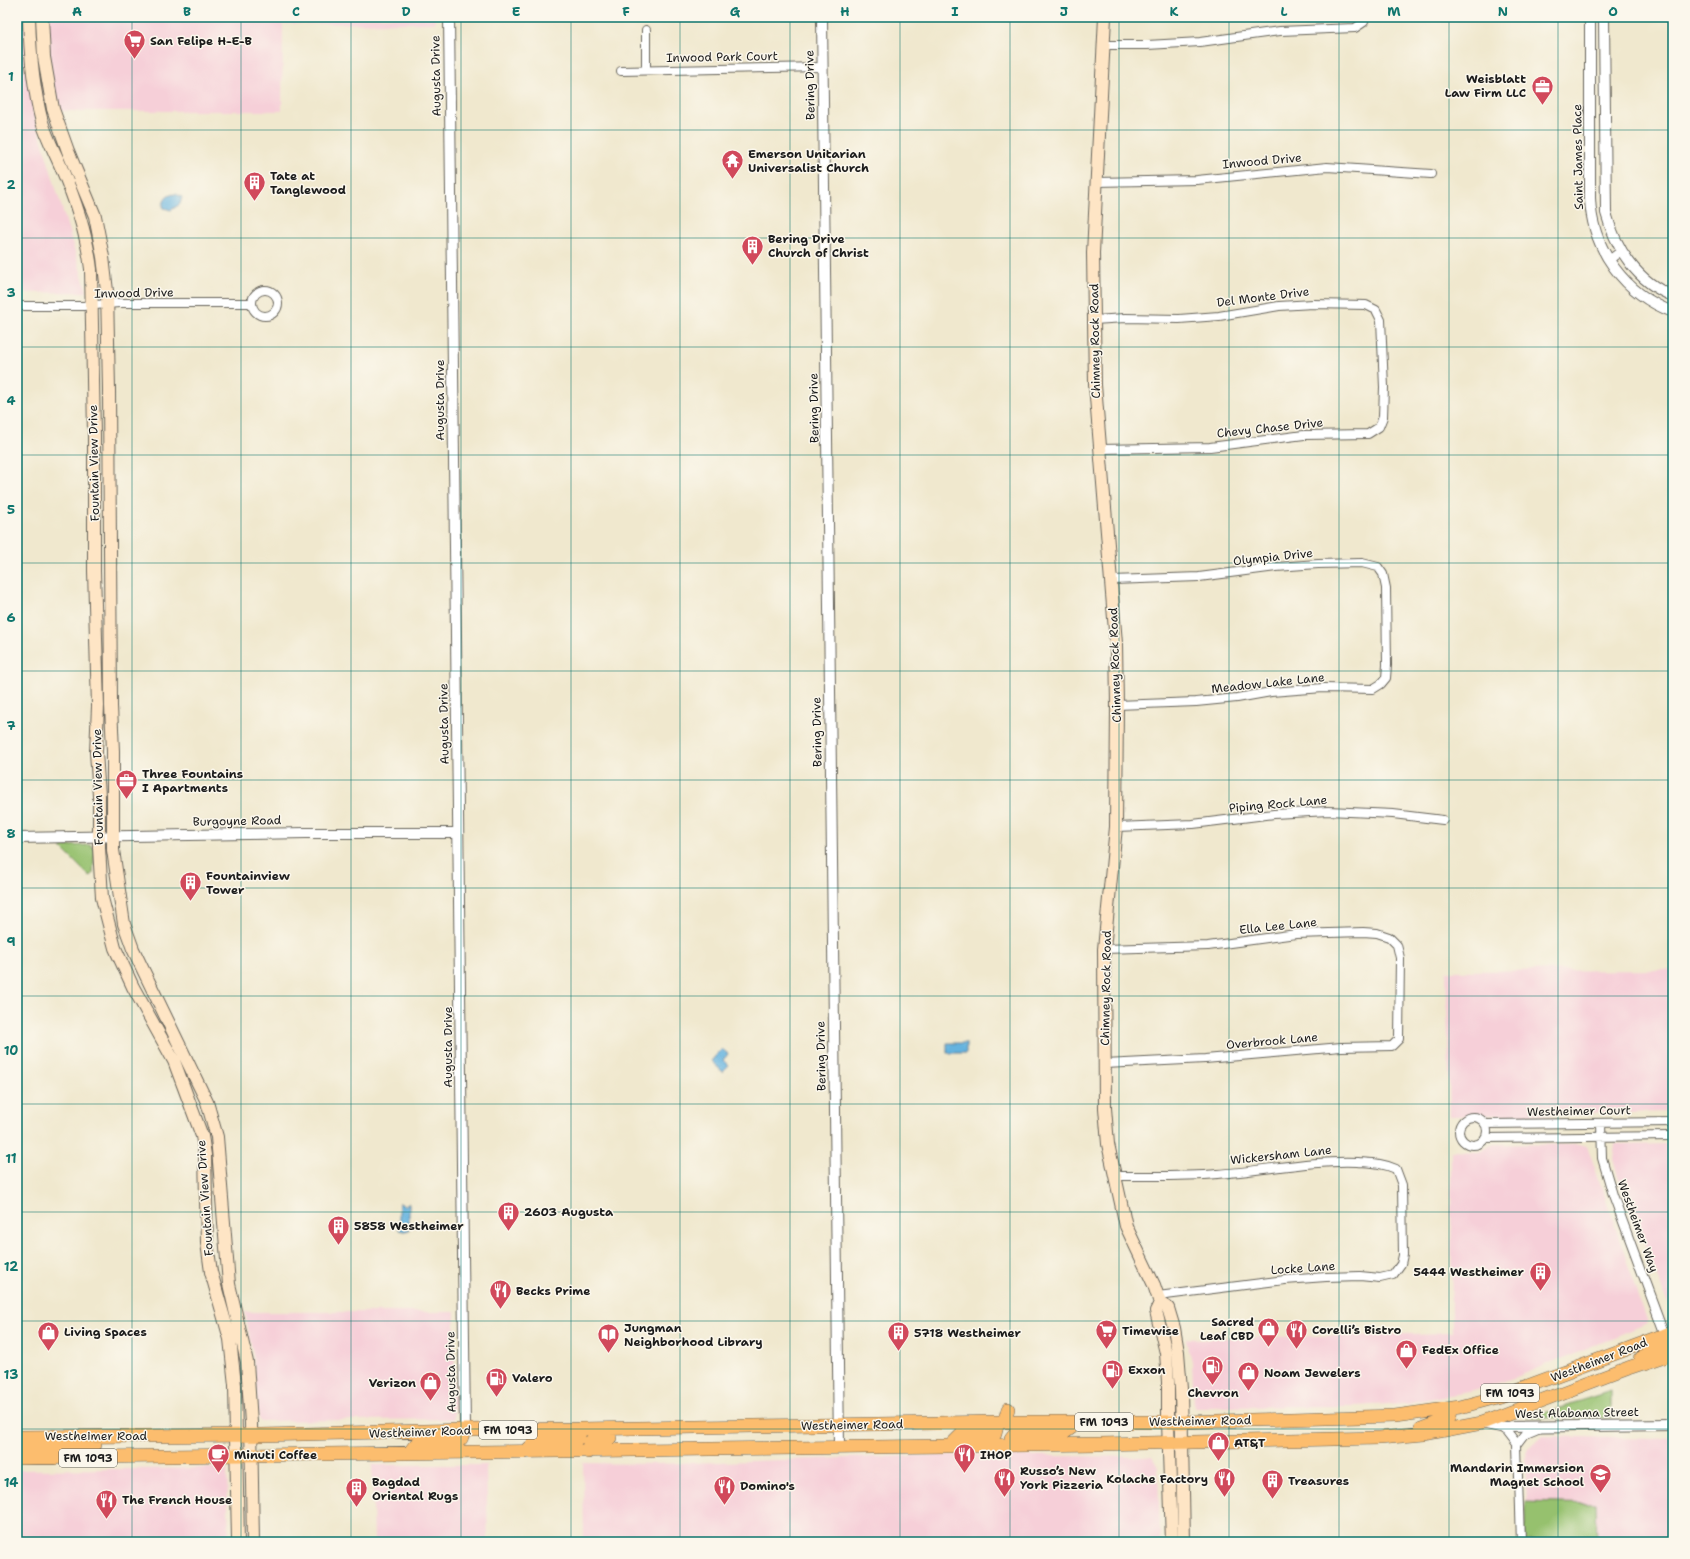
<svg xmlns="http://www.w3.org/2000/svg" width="1690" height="1559" viewBox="0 0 1690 1559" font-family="'Shantell Sans',sans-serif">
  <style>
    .built { fill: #f6cfd8 }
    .green { fill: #96c16e; stroke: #596e45 }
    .water { fill: #65b3df; stroke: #40687e }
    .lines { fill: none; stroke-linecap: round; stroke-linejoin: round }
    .minor-casing { stroke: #66635a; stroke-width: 10 }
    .tertiary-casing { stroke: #66635a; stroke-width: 12 }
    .secondary-casing { stroke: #66635a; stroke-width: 14 }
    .primary-casing { stroke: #66635a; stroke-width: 14 }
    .minor { stroke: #fff; stroke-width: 8 }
    .tertiary { stroke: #fff; stroke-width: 10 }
    .secondary { stroke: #fee5c5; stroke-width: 12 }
    .primary { stroke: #fcbd6e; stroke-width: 13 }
    .grid { fill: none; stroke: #0f766e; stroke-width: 1; stroke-opacity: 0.55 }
    .labels { text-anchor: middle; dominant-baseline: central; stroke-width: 3; stroke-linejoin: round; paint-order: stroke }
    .shield { fill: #fbf7ec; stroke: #5f5e5a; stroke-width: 1 }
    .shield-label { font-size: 11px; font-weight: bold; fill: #1c1c1c }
    .poi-label { font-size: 12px; font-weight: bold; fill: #1c1c1c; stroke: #fbf7ec; text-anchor: start }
    .street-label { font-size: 12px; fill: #1c1c1c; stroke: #fbf7ec }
    .neatline { fill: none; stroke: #0f766e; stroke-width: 1.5 }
    .grid-label { font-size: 13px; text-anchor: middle; font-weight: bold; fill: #0f766e }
  </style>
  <rect width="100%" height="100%" fill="#fbf7ec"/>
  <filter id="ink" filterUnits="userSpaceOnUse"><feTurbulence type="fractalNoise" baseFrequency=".025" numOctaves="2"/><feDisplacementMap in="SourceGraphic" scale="8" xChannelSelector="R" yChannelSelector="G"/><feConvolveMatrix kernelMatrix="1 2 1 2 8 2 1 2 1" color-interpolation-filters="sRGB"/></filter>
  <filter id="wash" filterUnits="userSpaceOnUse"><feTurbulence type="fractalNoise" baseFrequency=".012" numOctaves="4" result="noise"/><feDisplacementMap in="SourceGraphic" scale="16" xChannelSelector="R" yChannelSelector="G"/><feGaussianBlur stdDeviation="0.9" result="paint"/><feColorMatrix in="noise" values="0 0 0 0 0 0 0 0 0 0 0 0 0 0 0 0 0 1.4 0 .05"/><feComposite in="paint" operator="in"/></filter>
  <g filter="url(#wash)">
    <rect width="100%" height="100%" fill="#f0e8ce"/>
    <!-- built -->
    <path class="built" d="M17,17h418v6l-152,1 -1,87h-249l54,181 -70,1z
      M1673,970v142l-223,4 -4,-145z
      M1491,1144l96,1 61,178 -129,53 -45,15 -69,12 -48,3 -163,1 -2,-46 -6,-22 266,-6 -1,-182 29,1z
      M1673,1144v168l-3,-2 -52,-134 -5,-18 2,-13z
      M245,1312h210l-1,107 -195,2 -6,-66z
      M1543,1436l112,3 18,-2v105h-145l-3,-93z
      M946,1455l206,2 6,10 2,75h-497v-4l-79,1 -1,-76 71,1z
      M372,1465h114l2,77h-114z
      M227,1468l2,74h-203l-1,-14v14h-8v-72z"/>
    <!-- green -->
    <path class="green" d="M90,845l5,4 -2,25 -3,3 -29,-29 3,-2z
      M1611,1391v27h-85z
      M1525,1502l71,2 1,38h-72z"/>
    <!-- water -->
    <path class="water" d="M176,194l6,3 -2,7 -9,6 -7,-2 -1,-2c1,-8 6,-12 13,-12z
      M947,1043h19v10h-19z
      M722,1049l6,5 -5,6 6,6 -6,6 -12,-11z
      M399,1203h1l4,3 5,-3v27l-5,1 -5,-1z"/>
  </g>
  <g filter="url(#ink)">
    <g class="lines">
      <defs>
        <path id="minor" d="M646,30v40
          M1104,45h43l53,-3 80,-11 75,-3 9,-6 1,-5
          M621,71l202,-4
          M1096,182l101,-2 130,-13 104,7
          M1609,260l12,-9
          M252 303a13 13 0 1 1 26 0a13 13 0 1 1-26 0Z
          M17,306h66l36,-3h133
          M1094,320l31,-2 54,1 40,-3 60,-10 34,-2 53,1 10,5 5,10 3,67 -1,30 -4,10 -11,7 -64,1 -94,12 -110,2
          M1112,580l87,-3 77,-10 42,-3 44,-1 16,4 5,7 3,14 1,77 -1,13 -5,6 -8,5 -50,-1 -52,4 -34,6 -41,4 -79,3
          M1116,827l77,-3 81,-10 54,-3 65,3 50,6
          M1104,949l104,-3 88,-12 67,-2 14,1 12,4 8,8 3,13 -1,81 -7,7 -51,1 -136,12 -100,5
          M1459 1131a14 14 0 1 1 28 0a14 14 0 1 1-28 0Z
          M1601,1123l1,35 11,37 52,140
          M1485,1124l188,-2
          M1485,1138l188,-2
          M1114,1176c34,0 69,1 104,-2 46,-3 92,-14 140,-12 14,1 25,1 38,7l6,16 1,70 -2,9 -8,11 -13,3 -20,-2 -34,1 -41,3 -127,16
          M1500,1427l7,5 10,13
          M1520,1542l-3,-97 9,-12 12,-5"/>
        <path id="tertiary" d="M449,17l16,1413
          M822,17l17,1431
          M1590,17v181c2,52 35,96 83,114
          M1604,17l2,196c10,36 31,69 67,83
          M17,838l289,-5h152
          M1482,1423l18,4 173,-2"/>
        <path id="secondary" d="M29,17c1,36 4,71 13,105 5,16 13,31 19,45 14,32 26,68 30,102l3,166v136l4,135 -2,46 3,44v51l3,51 13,50 18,39 41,74 28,75 3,19 2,88 4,29 19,67 5,46 3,157
          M42,17l2,40 9,52 15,42 27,65 8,41 4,34 2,99 2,316 2,45v99l11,74 9,25 74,153 10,35 12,147 18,78 4,61 2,119
          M1105,17l-12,236 1,67 1,65 21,258 1,62 -1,122 -12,122 1,159 3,36 18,82 28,59 6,18 8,5 6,20 4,24 3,37 3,153
          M1160,1303l-4,8 10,42 2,29v40l4,120"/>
        <path id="primary" d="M1641,1359l25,-15 -1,-9
          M1004,1422l4,-13
          M1421,1429l24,-9 4,-3 1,-8
          M17,1437l245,-2 203,-5 115,-1 418,-7h184l213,-6 65,-9 41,-11 172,-64
          M951,1445l10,-10 34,-1 3,-12
          M1011,1445v-7l4,-5h49l15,-11
          M17,1449l28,-2 9,-11
          M525,1452l12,-11 39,-1 3,-3 1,-8
          M588,1452l1,-9 5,-5h16
          M409,1453l7,-9 41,-2 4,-3 4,-9
          M17,1458l1082,-14 281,-6 44,-4 58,-11 146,-55 45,-15
          M56,1458v-8l6,-4 33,-1"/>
      </defs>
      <!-- minor casing -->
      <use href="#minor" class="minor-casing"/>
      <!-- tertiary casing -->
      <use href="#tertiary" class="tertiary-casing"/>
      <!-- secondary casing -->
      <use href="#secondary" class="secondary-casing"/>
      <!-- primary casing -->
      <use href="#primary" class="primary-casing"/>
      <!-- minor -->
      <use href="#minor" class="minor"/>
      <!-- tertiary -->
      <use href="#tertiary" class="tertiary"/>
      <!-- secondary -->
      <use href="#secondary" class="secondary"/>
      <!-- primary -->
      <use href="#primary" class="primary"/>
    </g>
  </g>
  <!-- grid -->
  <path class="grid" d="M132,17v1525M241,17v1525M351,17v1525M461,17v1525M571,17v1525M680,17v1525M790,17v1525M900,17v1525M1010,17v1525M1119,17v1525M1229,17v1525M1339,17v1525M1449,17v1525M1558,17v1525M17,130h1656M17,238h1656M17,347h1656M17,455h1656M17,563h1656M17,671h1656M17,780h1656M17,888h1656M17,996h1656M17,1104h1656M17,1212h1656M17,1321h1656M17,1429h1656"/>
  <!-- icons -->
  <defs>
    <symbol id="supermarket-pin" viewBox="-11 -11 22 30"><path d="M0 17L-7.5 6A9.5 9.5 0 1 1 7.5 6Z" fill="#d1495b" stroke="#fbf7ec"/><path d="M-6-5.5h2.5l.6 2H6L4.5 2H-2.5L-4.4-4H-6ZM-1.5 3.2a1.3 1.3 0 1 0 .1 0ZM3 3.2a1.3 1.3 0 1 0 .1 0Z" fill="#fff"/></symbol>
    <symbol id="office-pin" viewBox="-11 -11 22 30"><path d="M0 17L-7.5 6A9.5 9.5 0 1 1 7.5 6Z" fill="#d1495b" stroke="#fbf7ec"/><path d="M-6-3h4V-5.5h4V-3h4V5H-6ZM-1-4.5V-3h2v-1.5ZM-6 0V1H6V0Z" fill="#fff"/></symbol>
    <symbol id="temple-pin" viewBox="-11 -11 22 30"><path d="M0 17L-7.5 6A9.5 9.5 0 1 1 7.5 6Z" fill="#d1495b" stroke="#fbf7ec"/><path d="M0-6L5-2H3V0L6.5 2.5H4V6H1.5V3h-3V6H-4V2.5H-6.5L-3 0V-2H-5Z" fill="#fff"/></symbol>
    <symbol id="building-pin" viewBox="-11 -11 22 30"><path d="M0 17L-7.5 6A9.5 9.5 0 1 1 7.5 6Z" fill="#d1495b" stroke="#fbf7ec"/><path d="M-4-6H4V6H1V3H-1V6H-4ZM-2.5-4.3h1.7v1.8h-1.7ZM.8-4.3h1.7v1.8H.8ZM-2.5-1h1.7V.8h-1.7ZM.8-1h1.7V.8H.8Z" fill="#fff"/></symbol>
    <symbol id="restaurant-pin" viewBox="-11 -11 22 30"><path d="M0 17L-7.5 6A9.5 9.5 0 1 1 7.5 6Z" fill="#d1495b" stroke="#fbf7ec"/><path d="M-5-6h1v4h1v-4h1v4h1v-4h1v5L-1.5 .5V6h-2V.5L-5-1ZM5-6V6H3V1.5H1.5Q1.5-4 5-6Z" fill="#fff"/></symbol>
    <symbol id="shop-pin" viewBox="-11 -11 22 30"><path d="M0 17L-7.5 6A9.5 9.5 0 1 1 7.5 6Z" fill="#d1495b" stroke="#fbf7ec"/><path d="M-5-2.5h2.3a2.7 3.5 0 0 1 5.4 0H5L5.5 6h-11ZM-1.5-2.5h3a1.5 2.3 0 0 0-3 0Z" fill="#fff"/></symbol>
    <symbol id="library-pin" viewBox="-11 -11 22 30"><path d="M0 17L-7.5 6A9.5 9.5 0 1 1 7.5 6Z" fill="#d1495b" stroke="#fbf7ec"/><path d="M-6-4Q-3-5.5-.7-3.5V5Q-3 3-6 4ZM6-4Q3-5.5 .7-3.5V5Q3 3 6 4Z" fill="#fff"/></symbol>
    <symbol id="fuel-pin" viewBox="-11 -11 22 30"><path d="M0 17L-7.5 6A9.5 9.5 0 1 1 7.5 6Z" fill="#d1495b" stroke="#fbf7ec"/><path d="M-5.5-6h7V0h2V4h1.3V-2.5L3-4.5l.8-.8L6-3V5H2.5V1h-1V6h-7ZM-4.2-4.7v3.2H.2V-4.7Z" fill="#fff"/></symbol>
    <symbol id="cafe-pin" viewBox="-11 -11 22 30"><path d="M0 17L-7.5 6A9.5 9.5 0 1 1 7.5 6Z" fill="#d1495b" stroke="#fbf7ec"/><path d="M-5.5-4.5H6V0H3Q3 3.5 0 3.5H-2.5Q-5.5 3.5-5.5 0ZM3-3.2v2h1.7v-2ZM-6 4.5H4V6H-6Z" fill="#fff"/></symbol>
    <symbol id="school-pin" viewBox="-11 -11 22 30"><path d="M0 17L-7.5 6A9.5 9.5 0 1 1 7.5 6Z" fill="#d1495b" stroke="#fbf7ec"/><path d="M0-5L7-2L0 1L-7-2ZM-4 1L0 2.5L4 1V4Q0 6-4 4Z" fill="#fff"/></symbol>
  </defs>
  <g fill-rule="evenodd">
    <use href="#supermarket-pin" x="122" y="28" width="25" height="34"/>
    <use href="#office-pin" x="1530" y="74" width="25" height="34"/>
    <use href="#temple-pin" x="720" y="148" width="25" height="34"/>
    <use href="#building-pin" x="242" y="170" width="25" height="34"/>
    <use href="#building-pin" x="740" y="234" width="25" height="34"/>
    <use href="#office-pin" x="114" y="768" width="25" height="34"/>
    <use href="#building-pin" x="178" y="870" width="25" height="34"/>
    <use href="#building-pin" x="496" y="1200" width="25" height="34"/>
    <use href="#building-pin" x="326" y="1214" width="25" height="34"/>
    <use href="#building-pin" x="1528" y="1260" width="25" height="34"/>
    <use href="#restaurant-pin" x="488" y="1278" width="25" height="34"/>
    <use href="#shop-pin" x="1256" y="1316" width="25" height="34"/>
    <use href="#restaurant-pin" x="1284" y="1318" width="25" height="34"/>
    <use href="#supermarket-pin" x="1094" y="1318" width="25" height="34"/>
    <use href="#shop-pin" x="36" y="1320" width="25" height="34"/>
    <use href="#building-pin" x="886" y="1320" width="25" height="34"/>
    <use href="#library-pin" x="596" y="1322" width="25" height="34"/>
    <use href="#shop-pin" x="1394" y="1338" width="25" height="34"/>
    <use href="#fuel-pin" x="1200" y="1354" width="25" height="34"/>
    <use href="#fuel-pin" x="1100" y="1358" width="25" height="34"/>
    <use href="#shop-pin" x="1236" y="1360" width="25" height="34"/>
    <use href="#fuel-pin" x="484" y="1366" width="25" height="34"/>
    <use href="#shop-pin" x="418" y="1370" width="25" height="34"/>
    <use href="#shop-pin" x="1206" y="1430" width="25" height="34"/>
    <use href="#cafe-pin" x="206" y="1442" width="25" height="34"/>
    <use href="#restaurant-pin" x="952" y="1442" width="25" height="34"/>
    <use href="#school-pin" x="1588" y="1462" width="25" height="34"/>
    <use href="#restaurant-pin" x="992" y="1466" width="25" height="34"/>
    <use href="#restaurant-pin" x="1212" y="1466" width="25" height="34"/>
    <use href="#building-pin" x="1260" y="1468" width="25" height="34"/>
    <use href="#restaurant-pin" x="712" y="1474" width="25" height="34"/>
    <use href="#building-pin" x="344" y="1476" width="25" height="34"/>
    <use href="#restaurant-pin" x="94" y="1488" width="25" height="34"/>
  </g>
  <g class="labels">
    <!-- shield labels -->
    <g class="shield">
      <rect x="1481" y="1384" width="58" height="18" rx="3"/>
      <rect x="1075" y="1413" width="58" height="18" rx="3"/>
      <rect x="479" y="1421" width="58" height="18" rx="3"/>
      <rect x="59" y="1449" width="58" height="18" rx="3"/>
    </g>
    <g class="shield-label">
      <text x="1510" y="1393">FM 1093</text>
      <text x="1104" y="1422">FM 1093</text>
      <text x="508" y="1430">FM 1093</text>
      <text x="88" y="1458">FM 1093</text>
    </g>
    <!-- poi labels -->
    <g class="poi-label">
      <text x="150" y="41">San Felipe H-E-B</text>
      <text x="1526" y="79" text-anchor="end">Weisblatt<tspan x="1526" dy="14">Law Firm LLC</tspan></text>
      <text x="748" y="154">Emerson Unitarian<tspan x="748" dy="14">Universalist Church</tspan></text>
      <text x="270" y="176">Tate at<tspan x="270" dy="14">Tanglewood</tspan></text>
      <text x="768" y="239">Bering Drive<tspan x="768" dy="14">Church of Christ</tspan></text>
      <text x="142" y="774">Three Fountains<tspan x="142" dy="14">I Apartments</tspan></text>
      <text x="206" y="876">Fountainview<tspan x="206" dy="14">Tower</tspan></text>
      <text x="524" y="1212">2603 Augusta</text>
      <text x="354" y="1226">5858 Westheimer</text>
      <text x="1524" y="1272" text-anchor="end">5444 Westheimer</text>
      <text x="516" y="1291">Becks Prime</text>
      <text x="1254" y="1322" text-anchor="end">Sacred<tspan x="1254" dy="14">Leaf CBD</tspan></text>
      <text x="624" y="1328">Jungman<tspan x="624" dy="14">Neighborhood Library</tspan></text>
      <text x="1312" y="1330">Corelli’s Bistro</text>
      <text x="1122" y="1331">Timewise</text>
      <text x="64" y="1332">Living Spaces</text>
      <text x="914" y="1333">5718 Westheimer</text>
      <text x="1422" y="1350">FedEx Office</text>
      <text x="1128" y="1370">Exxon</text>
      <text x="1264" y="1373">Noam Jewelers</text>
      <text x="512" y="1378">Valero</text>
      <text x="416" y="1383" text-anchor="end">Verizon</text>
      <text x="1213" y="1393" text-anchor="middle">Chevron</text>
      <text x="1234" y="1443">AT&amp;T</text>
      <text x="234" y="1455">Minuti Coffee</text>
      <text x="980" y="1455">IHOP</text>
      <text x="1584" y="1468" text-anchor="end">Mandarin Immersion<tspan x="1584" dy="14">Magnet School</tspan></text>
      <text x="1020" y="1471">Russo’s New<tspan x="1020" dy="14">York Pizzeria</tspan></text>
      <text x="1208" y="1479" text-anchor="end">Kolache Factory</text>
      <text x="1288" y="1481">Treasures</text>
      <text x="372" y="1482">Bagdad<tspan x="372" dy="14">Oriental Rugs</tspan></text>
      <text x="740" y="1486">Domino's</text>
      <text x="122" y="1500">The French House</text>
    </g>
    <!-- street labels -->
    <g class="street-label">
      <text transform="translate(722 57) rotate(-1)">Inwood Park Court</text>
      <text transform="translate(436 76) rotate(-91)">Augusta Drive</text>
      <text transform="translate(810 85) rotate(-91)">Bering Drive</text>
      <text transform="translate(1578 157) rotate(-91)">Saint James Place</text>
      <text transform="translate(1262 161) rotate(-5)">Inwood Drive</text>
      <text transform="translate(134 293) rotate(-1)">Inwood Drive</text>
      <text transform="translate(1263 297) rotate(-7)">Del Monte Drive</text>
      <text transform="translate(1095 341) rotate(-91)">Chimney Rock Road</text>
      <text transform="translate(440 400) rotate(-90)">Augusta Drive</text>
      <text transform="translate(814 408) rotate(-91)">Bering Drive</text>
      <text transform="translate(1270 428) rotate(-6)">Chevy Chase Drive</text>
      <text transform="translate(94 463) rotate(-91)">Fountain View Drive</text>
      <text transform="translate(1273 557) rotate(-6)">Olympia Drive</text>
      <text transform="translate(1115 665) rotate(-92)">Chimney Rock Road</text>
      <text transform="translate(1268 683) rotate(-6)">Meadow Lake Lane</text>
      <text transform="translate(444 724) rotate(-91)">Augusta Drive</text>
      <text transform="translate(817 732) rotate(-91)">Bering Drive</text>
      <text transform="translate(98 787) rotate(-91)">Fountain View Drive</text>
      <text transform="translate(1278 804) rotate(-5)">Piping Rock Lane</text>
      <text transform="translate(237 821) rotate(-1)">Burgoyne Road</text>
      <text transform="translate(1278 926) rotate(-6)">Ella Lee Lane</text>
      <text transform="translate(1106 988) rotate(-89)">Chimney Rock Road</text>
      <text transform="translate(1272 1041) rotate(-5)">Overbrook Lane</text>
      <text transform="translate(448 1047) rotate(-90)">Augusta Drive</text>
      <text transform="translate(821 1056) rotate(-91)">Bering Drive</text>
      <text transform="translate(1579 1111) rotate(-1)">Westheimer Court</text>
      <text transform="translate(1281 1155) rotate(-6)">Wickersham Lane</text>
      <text transform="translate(205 1198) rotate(-94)">Fountain View Drive</text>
      <text transform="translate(1638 1226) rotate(70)">Westheimer Way</text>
      <text transform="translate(1303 1268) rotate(-4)">Locke Lane</text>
      <text transform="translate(1599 1360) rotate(-21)">Westheimer Road</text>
      <text transform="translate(451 1372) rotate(-91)">Augusta Drive</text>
      <text transform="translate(1577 1413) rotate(-1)">West Alabama Street</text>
      <text transform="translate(1200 1421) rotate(-1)">Westheimer Road</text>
      <text transform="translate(852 1425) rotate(-1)">Westheimer Road</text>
      <text transform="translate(420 1432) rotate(-2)">Westheimer Road</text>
      <text x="96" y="1436">Westheimer Road</text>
    </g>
  </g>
  <!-- margin -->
  <rect width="1690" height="1559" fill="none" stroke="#fbf7ec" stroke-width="44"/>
  <rect x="22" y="22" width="1646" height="1515" class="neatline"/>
  <g class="grid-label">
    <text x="77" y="16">A</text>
    <text x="187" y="16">B</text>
    <text x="296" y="16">C</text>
    <text x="406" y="16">D</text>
    <text x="516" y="16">E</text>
    <text x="626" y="16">F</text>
    <text x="735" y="16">G</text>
    <text x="845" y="16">H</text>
    <text x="955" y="16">I</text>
    <text x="1064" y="16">J</text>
    <text x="1174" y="16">K</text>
    <text x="1284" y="16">L</text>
    <text x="1394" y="16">M</text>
    <text x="1503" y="16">N</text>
    <text x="1613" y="16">O</text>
    <text x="11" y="81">1</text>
    <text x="11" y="189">2</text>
    <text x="11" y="297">3</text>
    <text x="11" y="405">4</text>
    <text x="11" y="514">5</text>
    <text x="11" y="622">6</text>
    <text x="11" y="730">7</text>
    <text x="11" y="838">8</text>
    <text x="11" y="946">9</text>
    <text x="11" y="1055">10</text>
    <text x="11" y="1163">11</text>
    <text x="11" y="1271">12</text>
    <text x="11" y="1379">13</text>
    <text x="11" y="1487">14</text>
  </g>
</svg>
